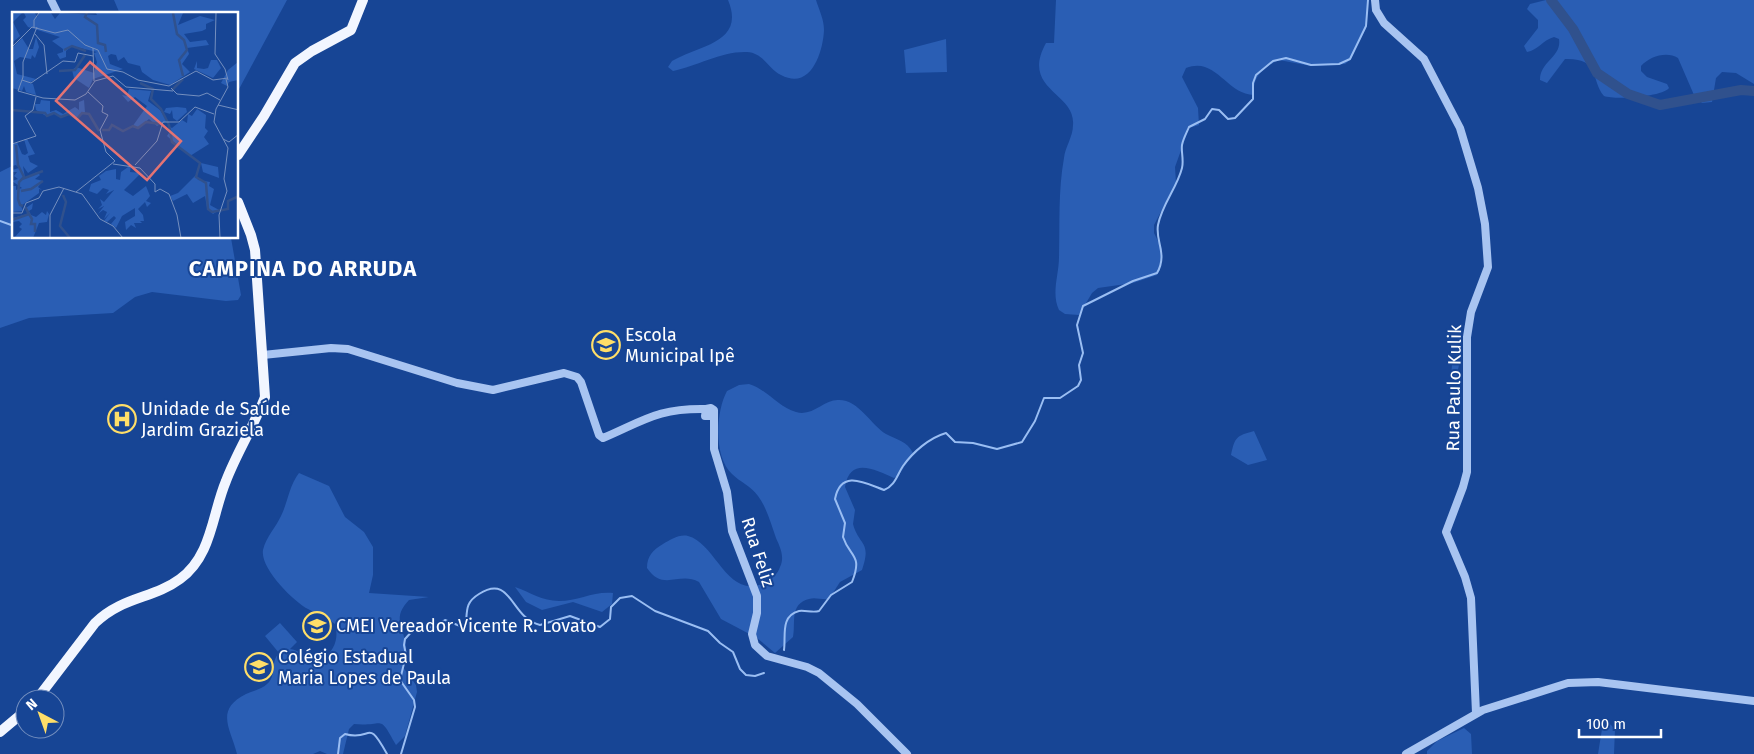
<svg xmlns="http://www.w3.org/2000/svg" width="1754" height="754" viewBox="0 0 1754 754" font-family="'Fira Sans',sans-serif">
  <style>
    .green { fill: #2a5eb4 }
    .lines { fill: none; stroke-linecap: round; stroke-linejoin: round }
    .stream { stroke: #9abef3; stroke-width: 2 }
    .river { stroke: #30518d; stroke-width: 10 }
    .minor { stroke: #a8c4f1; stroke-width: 8 }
    .major { stroke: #f2f6ff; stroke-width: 10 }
    .labels { text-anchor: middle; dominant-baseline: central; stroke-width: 4; stroke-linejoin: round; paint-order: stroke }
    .poi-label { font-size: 18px; fill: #fff; stroke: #174595; text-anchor: start }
    .street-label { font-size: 18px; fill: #fff; stroke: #174595 }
    .district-label { font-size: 22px; font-weight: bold; letter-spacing: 1px; fill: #fff; stroke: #174595 }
    .inset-river { fill: none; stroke: #30518d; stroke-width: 2.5 }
    .inset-road { fill: none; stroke: #748fbf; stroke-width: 1 }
    .view { fill: #e47373; fill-opacity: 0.15; stroke: #e47373; stroke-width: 2.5 }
    .inset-edge { fill: none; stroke: #fff; stroke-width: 2.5 }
  </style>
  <rect width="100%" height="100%" fill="#174595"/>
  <!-- green -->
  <path class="green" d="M114,0h173l-49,91v-77h-118z
    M728,0h88c3,10 8,19 8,30 -1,22 -13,61 -43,45 -13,-6 -17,-22 -34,-23 -25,-1 -50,14 -74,19l-5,-4 4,-6c27,-16 74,-18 56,-61z
    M1056,0h312l-2,28 -16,32 -5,4 -34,2 -32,-6c-16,7 -27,17 -25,35 -28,-1 -38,-39 -68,-27l-4,9 16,31 1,17 -10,3 -14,39 1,16 -22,42v8l8,16 -2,21 -3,5 -24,8 -35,5 -6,5 -13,22 -14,-1 -6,-4c-8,-17 0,-35 0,-53 1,-33 -1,-66 5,-99 1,-11 9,-21 9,-33 3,-33 -53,-35 -27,-82h8z
    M1546,0h208v84l-18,-11 -14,-1 -6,6 -4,24 -10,1 -8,-8 -16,-37c-11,-7 -28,-2 -37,8v5l6,6 20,7 2,4c-7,9 -54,12 -65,8 -14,-17 -3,-38 -39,-37l-18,24 -7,-3c0,-19 22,-23 19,-41l-5,-2c-11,3 -16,13 -27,15l-3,-6 14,-18v-8l-11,-11 3,-5z
    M946,39l1,33 -41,1 -2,-23z
    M14,165v73h217l10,57 -3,5 -12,1 -74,-9 -17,5 -22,16 -84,5 -29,10v-156z
    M1455,364l4,1 -3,14 -5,-2 1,-12z
    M749,384c19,6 29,23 47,28 17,5 28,-13 43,-12 20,0 32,25 47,34 11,6 21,7 27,19l-14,22 -5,3c-19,-8 -44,-22 -49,9l10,23 -2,14c6,22 19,17 9,46l-22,12 -11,17c-7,1 -14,-2 -20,0 -20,5 -13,24 -16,38l-18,16 -18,-15 -36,-19 -22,-37c-20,-11 -36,10 -52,-14 0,-12 6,-18 16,-24 7,-4 16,-10 25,-8 28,7 39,64 76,47 7,-3 14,-9 16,-16 5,-10 0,-20 -4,-29 -5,-14 -9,-30 -18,-42 -7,-10 -18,-14 -26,-22 -19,-18 -16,-63 -5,-83l12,-6z
    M1254,431l13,29 -19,5 -17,-10c4,-18 5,-19 23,-24z
    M299,473l30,13 16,31 19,15 9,15v28l-4,18 60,4 -20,3c-17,18 -6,25 -3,46 1,7 -3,12 -4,20l14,19 1,7 -12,44 -9,9c-18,-33 -11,-18 -42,-21l-5,5 -6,25h-16l-7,-3 -7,3h-76c-6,-25 -23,-44 9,-60 7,-3 16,-5 21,-10 10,-8 3,-22 12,-31l-14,-17 15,-13 17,19 -7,7c8,1 15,7 23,8 19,3 27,-17 22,-33 -9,-7 -18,-10 -27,-15 -15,-8 -48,-41 -45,-59 3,-13 13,-23 18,-34 7,-14 8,-30 18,-43z
    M515,587c15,5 27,14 44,14 19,0 35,-10 54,-8l-1,11 -10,8 -29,-10 -31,8 -16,-8z
    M1609,723l6,6 -1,25h-16l4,-25z
    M1464,728l7,6 1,20h-45v-3l10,-10z"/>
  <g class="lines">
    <!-- stream -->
    <path class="stream" d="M0,221l14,5
      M784,650c2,-14 -4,-34 15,-39 6,-1 14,2 20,0l12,-16 21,-13c11,-28 -2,-24 -9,-45l2,-14 -10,-24c6,-30 30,-16 49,-9 11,-4 13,-15 19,-24 10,-14 26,-28 43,-33l9,9 18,1 24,6 25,-7 13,-21 9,-23h16l18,-12 3,-6 -2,-15 4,-12 -6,-28 6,-19 50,-25 24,-8c11,-19 -2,-32 1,-48 4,-21 19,-37 24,-57 2,-8 -1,-16 0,-23 1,-6 5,-13 7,-18l16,-8 7,-10 7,1 9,9 7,-1 18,-19v-16l3,-8 17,-14 13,-3 25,7 28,-1 11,-5 16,-33 2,-26
      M338,754l2,-16 5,-4c28,8 21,-18 42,20
      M401,754l14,-47 -1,-7 -14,-20 6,-25 -2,-10 1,-6 9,-10 19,-2 12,-7 15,6 6,-3c1,-14 0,-21 13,-29 33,-21 31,24 61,31l30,-9 30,11 10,-8 1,-12 9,-9 12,-2 23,15 53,20 12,12 13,9 7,17 6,6 9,1 9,-3"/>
    <!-- river -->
    <path class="river" d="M1551,0l22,29 24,44 31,21 32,11 81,-15 13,1"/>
    <!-- minor -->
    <path class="minor" d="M51,0l7,14
      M1375,0l1,10 8,13 40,36 36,69 18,60 7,36 3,43 -17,45 -4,25v135l-4,15 -17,45 19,45 6,21 5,115
      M263,355l68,-7 17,1 109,34 36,7 71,-17 13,4 4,5 18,53 4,3c42,-18 55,-30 103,-29
      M713,416h-8l1,-7 5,-1 3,2v39l13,43 5,39 25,65v17l-5,21 3,11 12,11 40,11 12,6 38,31 50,50
      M1406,754l77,-44 85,-27 30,-1 156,19"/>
    <!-- major -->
    <path class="major" d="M238,155l26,-39 31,-53 17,-12 39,-21 12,-30
      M37,699l58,-76c28,-27 58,-24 85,-44 32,-23 32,-65 46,-98 11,-29 28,-55 39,-84l-10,-147 -4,-15 -13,-33
      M0,732l25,-21"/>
  </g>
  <!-- icons -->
  <defs>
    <symbol id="school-ring" viewBox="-11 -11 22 22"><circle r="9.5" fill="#174595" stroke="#ffde68" stroke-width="1.5"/><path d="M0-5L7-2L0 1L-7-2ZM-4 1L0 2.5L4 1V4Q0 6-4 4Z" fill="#ffde68"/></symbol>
    <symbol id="hospital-ring" viewBox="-11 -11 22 22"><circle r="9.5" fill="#174595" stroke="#ffde68" stroke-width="1.5"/><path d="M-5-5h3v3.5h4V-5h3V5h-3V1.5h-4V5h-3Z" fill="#ffde68"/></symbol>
  </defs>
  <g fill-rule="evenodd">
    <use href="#school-ring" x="590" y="329" width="32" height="32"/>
    <use href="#hospital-ring" x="106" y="403" width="32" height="32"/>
    <use href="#school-ring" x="301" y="610" width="32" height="32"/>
    <use href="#school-ring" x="243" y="651" width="32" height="32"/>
  </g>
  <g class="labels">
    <!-- poi labels -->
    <g class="poi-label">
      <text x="625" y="335">Escola<tspan x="625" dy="21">Municipal Ipê</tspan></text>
      <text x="141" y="409">Unidade de Saúde<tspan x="141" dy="21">Jardim Graziela</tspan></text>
      <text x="336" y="626">CMEI Vereador Vicente R. Lovato</text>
      <text x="278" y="657">Colégio Estadual<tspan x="278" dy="21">Maria Lopes de Paula</tspan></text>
    </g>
    <!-- street labels -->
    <g class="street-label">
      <text transform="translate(1454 388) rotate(-89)">Rua Paulo Kulik</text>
      <text transform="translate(758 552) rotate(72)">Rua Feliz</text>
    </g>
    <!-- district labels -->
    <g class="district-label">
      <text x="303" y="268">CAMPINA DO ARRUDA</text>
    </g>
  </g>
  <!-- overview -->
  <g transform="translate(12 12)">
    <rect width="226" height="226" fill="#174595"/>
    <path d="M0,1h10l-9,9 7,14 -7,6zM12,1h11l2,4 2,-4h12l4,6 5,-6 37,2 -1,-2h87l-5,12 22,-9 15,4 -9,4v5l-4,2 -18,3 6,8 16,-2 3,5 -22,3 2,6 -7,10 8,8 -20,13 -17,-5 -11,-8 -2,-6 -12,-3 -4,-6 -6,4 -2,-6 -5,-1 -3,2 2,8 13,5 -30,10 -4,9 -15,-10 -2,-8 4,-3 18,6 3,-11 -3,-9 3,-1 -25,-6 -6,5v6l-6,2 -3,-5 6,-2v-3l-11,-8 8,-4 -32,-10 -5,-7 3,-3zM24,25l3,10 -4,11 -3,-3 -1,4 -11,-2 -6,4 3,13 19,5 -7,4 4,1 3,11 -10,-3 -2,-6 -2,5 -10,-3v-40l10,-10 7,11h4zM199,48h6l4,8 -8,10 -19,-9 3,-8v7l7,1 4,-1zM226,50v18l-9,2 -2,4 -6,-3 7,-13zM117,77l22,2 -3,10 12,9 7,11 -10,5 -8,-7 -11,9 -6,-1 15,-21 -12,-9 -7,5 -6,-7 5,1zM29,88l9,1v11l6,-2 7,4 12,-7 4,3v-8l5,-2 1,12 -7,6 -9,-4 -9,3 -5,-4 -9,3 -10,-6 -1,-6h5zM165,95l9,1 1,4 -10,9 -4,-3 -1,-8 -2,4 -6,-2 2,-4zM185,97l9,6 -1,13 3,3 -4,6 5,7 -19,12 -23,-20 4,-6 -4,-5 5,3 10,-8 5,3 1,-9 4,2zM12,127h3l8,15 -7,2 2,6 8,4 -10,7 -5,-7 2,12 12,-6 3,3 -5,4 8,2 -5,6 4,3 -3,-1v4l-18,13 2,5 -11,1v-26h4v4l6,-2 -10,-7 6,-2 -4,-3 3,-4h-5v-2l7,-2 -3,-3 -4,1v-21l5,-3 5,12 3,1 3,-2zM189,151l17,4 1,11 -16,-6zM119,153l-1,7 11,1 -17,17 9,6 13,-10 4,10 -4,5 5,2 -4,4 -2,-5 -7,7 5,6 1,6h-4l2,2h-8l2,5 -5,-3 -5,5 -1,-8 10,-6v-8l-13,8 -6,12 -5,-4 5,-6 -2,-2 -7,6 -3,-1 6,-8 -6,6 3,-7 -4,-2 -5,4 6,-8 -6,3 4,-4 -2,-6 4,3 10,-12 -8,4 3,-4 -6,-2 -6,6 -8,-3 2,-7 10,-4 -2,-4 7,-5 10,-2v10l4,1 1,-8zM184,163l2,5 12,2 -1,4 5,3 -4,16 9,5 -6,4 -6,-6 -2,-12 -12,7 -6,-9 -14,7 -3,-5 8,-3zM21,191l-1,6 -3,2 2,4 5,2 6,-5 4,3 1,-4 2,3 -2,8 -8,1 -6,15h-19l8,-9 -3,-2 3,-3 -3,-3 -7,1 1,-4 14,-4 -1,-6z" fill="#2a5eb4"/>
    <path class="inset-river" d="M75,1l-2,4 12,8 1,18 7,2 1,7M161,1l4,21 7,6 3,10 -8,10 4,16M52,38l8,-4 14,5M47,59l16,-1 10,-15M128,71l13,6 -2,10 10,10 8,16 3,17 28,21 -4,14 10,6 2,26 4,3 16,-3v-8l11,-5M160,78l11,-11M0,98l33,3 2,3 7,-3 7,4 8,-3 8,5 5,-6 7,1 10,17M90,118h7l3,-5 11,6 10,-5 5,2 8,-6 15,2M4,133l2,20 6,12 -5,5 -1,17 2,6 3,1M10,167l21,-8M9,179l10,-2 12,-8M51,183l3,7 -6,24 10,12M13,195l7,12 -1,5h4v8M0,208l17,-6"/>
    <path class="inset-road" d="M204,1l-1,41 10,15 3,11M22,15v-7l5,-7M23,22l9,11 3,29M0,35l20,-20 23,6 13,-3 17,15 13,5 9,19 16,3 15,8 31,6 27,-15 17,9 15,-2M81,36l1,33M10,68l9,3 32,-22 12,1 3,-9 15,3M159,76l6,6 22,2 8,-3 13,7M6,79l25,7 32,2 11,-6 9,-13 18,-5 13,11 47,4M6,79l5,-14v-15l14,-35M76,80l15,14 -1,6 6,3M206,93l21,5M211,127l6,3 10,-8M0,132l24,-8 -11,-20 8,-6 3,-13M101,152l27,4 15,16v8l5,-3 9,5 8,21 4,23M123,153l22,-24 6,-19h16l16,-15 19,7M64,180l39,-31 -9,-9 -6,-22 8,-15M0,201h10l4,-10 13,-5 4,-7 16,-4 23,7 18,25 13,7 10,12M38,226v-23l14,-27M208,226l-1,-23 8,-24 -3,-12 4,-31 -14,-26 2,-13 12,-22 -2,-8"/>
    <path class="view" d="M78,50l91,79 -34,39 -91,-79z"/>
    <rect width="226" height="226" class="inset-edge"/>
  </g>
  <!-- north arrow -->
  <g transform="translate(40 714) rotate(319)"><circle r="24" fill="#174595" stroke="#748fbf"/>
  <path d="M0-4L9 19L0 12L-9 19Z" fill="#ffde68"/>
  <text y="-8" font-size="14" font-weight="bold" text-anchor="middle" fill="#ffffff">N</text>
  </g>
  <!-- scale -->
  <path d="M1579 729v8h82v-8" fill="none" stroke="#ffffff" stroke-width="2.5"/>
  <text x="1586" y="729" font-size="15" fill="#ffffff" stroke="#174595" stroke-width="4" paint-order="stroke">100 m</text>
</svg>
